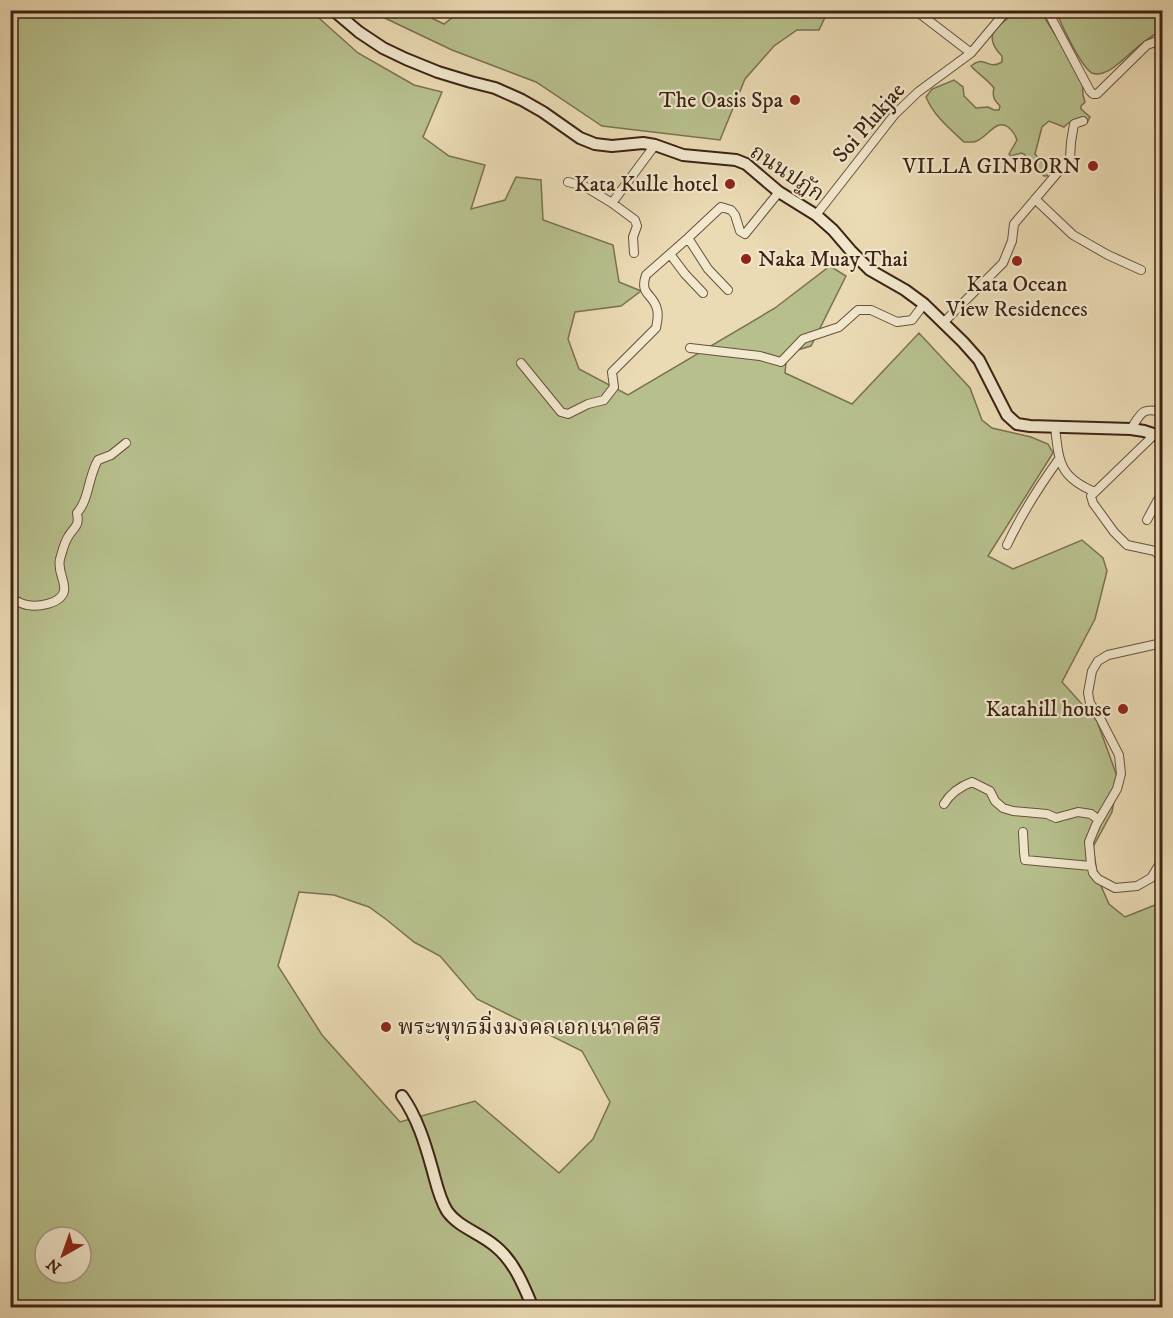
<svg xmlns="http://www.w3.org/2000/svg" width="1173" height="1318" viewBox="0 0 1173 1318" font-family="'IM FELL DW Pica','Noto Serif Thai',serif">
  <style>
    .green { fill: #b7c08d; stroke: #7a7150; stroke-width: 1.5; fill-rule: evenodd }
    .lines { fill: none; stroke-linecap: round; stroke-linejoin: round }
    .street-casing { stroke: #68503c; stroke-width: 10 }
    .secondary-casing { stroke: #3c2214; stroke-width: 14 }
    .street { stroke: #f2e8ce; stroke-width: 8 }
    .secondary { stroke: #f2e8ce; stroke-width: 10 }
    .poi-dot { fill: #8f2418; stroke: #f2e8ce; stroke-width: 2 }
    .labels { text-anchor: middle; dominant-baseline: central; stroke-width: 4.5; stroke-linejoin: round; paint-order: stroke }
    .poi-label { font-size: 22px; fill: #3c2214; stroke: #f2e8ce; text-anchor: end }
    .street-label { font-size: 22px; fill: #3c2214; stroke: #f2e8ce }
  </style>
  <rect width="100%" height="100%" fill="#ebdbb4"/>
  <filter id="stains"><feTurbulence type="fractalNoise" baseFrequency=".00333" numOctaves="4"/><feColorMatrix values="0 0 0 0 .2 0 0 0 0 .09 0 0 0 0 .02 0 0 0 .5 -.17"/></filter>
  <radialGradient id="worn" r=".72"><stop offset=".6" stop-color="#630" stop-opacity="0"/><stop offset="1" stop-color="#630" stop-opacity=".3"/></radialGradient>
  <!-- green -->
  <path class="green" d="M462,10h366v1l-9,19h-22l-23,16 -29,33 -25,61 -118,-14 -66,-44 -84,-32 -82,-39h47l27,13z
    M10,11h301l47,42 56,32 28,7 -19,45 26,19 36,9 -14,44 34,-9 11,-23 25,3 2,40 70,25 6,37 22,9 -20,15 -46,6 -7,27 11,30 49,26 147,-87 55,-42 16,10 -35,70 -24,7 -2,20 67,31 67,-71 51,55 12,32 10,8 39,9 17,7 5,9 -65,103 25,13 69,-29 21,18 4,13 -12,48 -33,63 35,39 21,58 -6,33 -19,35 5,32 11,25 16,13 30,-12 7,-7v409h-1151zM299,892l35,3 35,12 18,13 27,22 26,14 37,43 105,52 28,51 -17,37 -34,34 -84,-72 -75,21 -78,-87 -44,-69zM45,1237h36v36h-36z
    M1017,11h27l2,9 36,58 1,17 2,7 -4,4v3l9,8 -3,6c-9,-5 -15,-4 -23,4l-15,-6 -7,6 -7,27 15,17 -3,5h-3l-20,-22 -3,-1 -10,3 -2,-2 8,-14c-2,-6 -4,-9 -9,-13 -13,-9 -21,12 -34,15 -1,0 -9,0 -10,0 -15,-14 -30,-26 -38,-45l6,-8 22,-9 9,7 1,9 12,12 12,-1 6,3h5l1,-4c-6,-6 -8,-10 -6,-18 -7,-9 -16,-14 -23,-22 15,-12 16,5 31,-4v-6c-22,-22 -3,-30 15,-45z
    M1056,11h106v19c-18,9 -32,25 -48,37 -6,5 -16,9 -22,6 -11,-6 -31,-49 -36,-62z"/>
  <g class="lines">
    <defs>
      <path id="street" d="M915,10l56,43
        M1047,10l43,81 3,3h4l50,-49 15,-6
        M568,182l16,4 28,17 23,17 2,6 -4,11 1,16
        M1035,199l38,36 35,20 33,15
        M612,203l43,-58
        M816,215l79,-101 23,-22 53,-39 36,-43
        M688,238l20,31 20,21
        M670,254l15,20 18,19
        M943,323l60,-60 9,-22 2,-17 56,-66 1,-16 3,-18 9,-3
        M690,348l70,8 21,6 22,-23 36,-12 19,-17h13l26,12 15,-2 12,-16
        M521,363l40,49 7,2 20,-10 16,-4 10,-13 -2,-15 44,-44c1,-6 3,-12 1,-19 -4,-16 -18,-14 -11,-34l42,-37 33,-31 10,3 4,5 5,16 5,3 34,-42
        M1055,427c4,35 4,50 40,65
        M1131,429c10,-16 11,-22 31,-17
        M1155,434l-64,62 2,7 21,29 13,13 28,6 7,8
        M1147,520l15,-28
        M1007,545c15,-32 31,-57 52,-86
        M10,597c6,4 11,7 17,8 11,2 34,-1 37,-14 2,-10 -7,-19 -4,-32 2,-6 4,-16 8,-22 5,-10 12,-9 9,-24 12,-13 11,-36 21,-53l13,-5 15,-12
        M1162,643l-54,12 -10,6 -6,10 -4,22 2,10 10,15 19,37 2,19 -4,15 -21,36 -7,17 2,22 2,9 5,6 17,9 22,-2 14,-8 11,-18
        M944,804c6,-10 17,-18 28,-22l18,9 5,10 8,7 10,3 34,3 9,4 22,-6 13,2 8,6
        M1023,832l1,20 1,8 66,6"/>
      <path id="secondary" d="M333,10l26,22 24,16 23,11 32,13 33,10 24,6 27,12 21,12 37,26 15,6 17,2 31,-3 12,2 28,10 53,5 10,4 33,28 37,23 17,15 18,21 19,19 35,20 19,14 39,38 16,18 28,55 10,9 13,2 101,3 13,2 18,6
        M402,1096c15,21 23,47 30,72 4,14 7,30 15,43 11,16 33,22 48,35 19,15 29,40 38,62"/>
    </defs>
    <!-- street casing -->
    <use href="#street" class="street-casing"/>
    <!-- secondary casing -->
    <use href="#secondary" class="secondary-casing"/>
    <!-- street -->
    <use href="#street" class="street"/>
    <!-- secondary -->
    <use href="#secondary" class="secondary"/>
  </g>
  <!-- markers -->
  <g class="poi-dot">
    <circle cx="795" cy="100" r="6"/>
    <circle cx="1093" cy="166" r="6"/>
    <circle cx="730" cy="184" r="6"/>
    <circle cx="746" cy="259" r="6"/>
    <circle cx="1017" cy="261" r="6"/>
    <circle cx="1123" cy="709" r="6"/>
    <circle cx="386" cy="1027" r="6"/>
  </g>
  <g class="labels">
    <!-- poi labels -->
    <g class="poi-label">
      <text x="783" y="100">The Oasis Spa</text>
      <text x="1081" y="166">VILLA GINBORN</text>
      <text x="718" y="184">Kata Kulle hotel</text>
      <text x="758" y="259" text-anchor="start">Naka Muay Thai</text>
      <text x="1017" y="284" text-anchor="middle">Kata Ocean<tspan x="1017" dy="25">View Residences</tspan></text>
      <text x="1111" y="709">Katahill house</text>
      <text x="398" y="1027" text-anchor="start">พระพุทธมิ่งมงคลเอกเนาคคีรี</text>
    </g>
    <!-- street labels -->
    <g class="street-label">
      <text transform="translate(869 123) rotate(-49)">Soi Plukjae</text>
      <text transform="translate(787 173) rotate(34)">ถนนปฏัก</text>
    </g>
  </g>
  <!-- margin -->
  <rect width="1173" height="1318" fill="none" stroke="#ebdbb4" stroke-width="36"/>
  <rect x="12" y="12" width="1149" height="1294" fill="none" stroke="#3c2214" stroke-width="3"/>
  <rect x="18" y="18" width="1137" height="1282" fill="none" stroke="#3c2214" stroke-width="1.5"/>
  <!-- north arrow -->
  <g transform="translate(63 1255) rotate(220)"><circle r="28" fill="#f2e8ce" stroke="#a99984" stroke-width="1.5"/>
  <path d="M0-4.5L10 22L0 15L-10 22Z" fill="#8f2418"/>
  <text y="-9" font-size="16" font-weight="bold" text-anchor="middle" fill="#3c2214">N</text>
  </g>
  <rect width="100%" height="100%" filter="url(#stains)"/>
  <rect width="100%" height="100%" fill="url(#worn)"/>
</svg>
